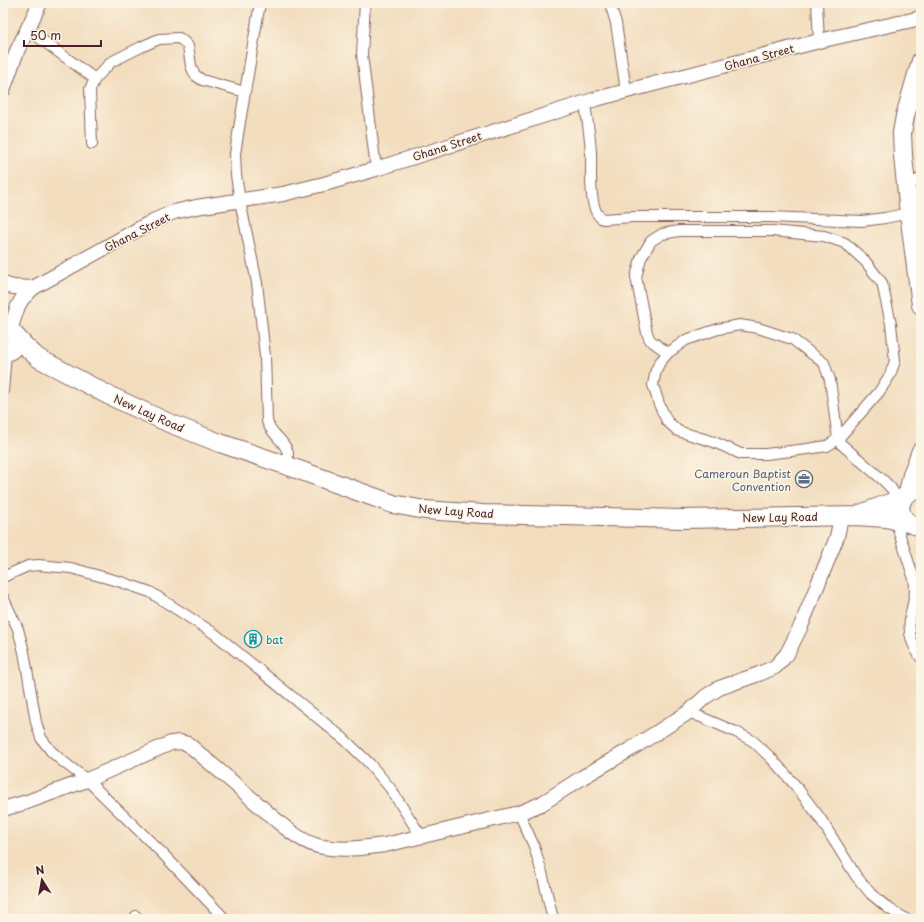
<svg xmlns="http://www.w3.org/2000/svg" width="924" height="922" viewBox="0 0 924 922" font-family="'Playpen Sans',sans-serif">
  <style>
    .lines { fill: none; stroke-linecap: round; stroke-linejoin: round }
    .street-casing { stroke: #85625e; stroke-width: 12 }
    .secondary-casing { stroke: #85625e; stroke-width: 16 }
    .highway-casing { stroke: #85625e; stroke-width: 20 }
    .street { stroke: #fff; stroke-width: 10 }
    .secondary { stroke: #fff; stroke-width: 14 }
    .highway { stroke: #fff; stroke-width: 18 }
    .labels { text-anchor: middle; dominant-baseline: central; stroke-width: 3; stroke-linejoin: round; paint-order: stroke }
    .street-label { font-size: 11px; fill: #4a1f2b; stroke: #fcf5e5 }
    .service-label { font-size: 11px; fill: #4e5e75; stroke: #fcf5e5; text-anchor: end }
    .culture-label { font-size: 11px; fill: #0d838f; stroke: #fcf5e5; text-anchor: start }
  </style>
  <rect width="100%" height="100%" fill="#fcf5e5"/>
  <filter id="ink" filterUnits="userSpaceOnUse"><feTurbulence type="fractalNoise" baseFrequency=".025" numOctaves="2"/><feDisplacementMap in="SourceGraphic" scale="8" xChannelSelector="R" yChannelSelector="G"/><feConvolveMatrix kernelMatrix="1 2 1 2 8 2 1 2 1" color-interpolation-filters="sRGB"/></filter>
  <filter id="wash" filterUnits="userSpaceOnUse"><feTurbulence type="fractalNoise" baseFrequency=".012" numOctaves="4" result="noise"/><feDisplacementMap in="SourceGraphic" scale="16" xChannelSelector="R" yChannelSelector="G"/><feGaussianBlur stdDeviation="0.9" result="paint"/><feColorMatrix in="noise" values="0 0 0 0 0 0 0 0 0 0 0 0 0 0 0 0 0 1.4 0 .05"/><feComposite in="paint" operator="in"/></filter>
  <g filter="url(#wash)">
    <rect width="100%" height="100%" fill="#f2ddbe"/>
  </g>
  <g filter="url(#ink)">
    <g class="lines">
      <defs>
        <path id="street" d="M260,3l-21,125 -4,26 1,21 4,26 17,82 8,73 2,65c3,13 18,19 21,32 0,4 0,9 0,13
          M365,3l-3,51 14,115
          M610,3l6,20 10,68
          M817,3l2,38
          M27,29l68,50
          M585,103c2,16 5,32 6,49 1,15 -4,60 12,67l30,-2h137l92,4 23,-3 24,-5
          M92,144l-2,-55 5,-10 16,-17 30,-15 18,-8 20,-1 4,3 5,5 3,20 4,9 7,5 43,12
          M906,187l15,-9
          M740,325l18,3 34,11 32,24 6,17 8,59 -11,7 -20,3 -41,5h-25l-27,-12 -36,-11 -11,-10 -8,-17 -6,-19 3,-15 4,-8 8,-9 18,-13 32,-11z
          M668,353l-18,-13 -3,-7 -11,-56 5,-19 10,-17 11,-7 17,-3h93l52,5 21,7 20,18 17,22 9,41 4,37 -5,14 -11,17 -41,47 3,5 42,36 8,8 3,5 2,7
          M3,391l3,-39
          M895,520l19,59c3,16 -2,25 -4,40 -2,14 3,28 11,39
          M3,577l25,-11 10,-1 33,3 50,14 29,10 65,42 129,105 25,24 21,25 31,48
          M3,597l15,32 6,23 12,70 5,16 10,13 10,9 26,20 75,73 63,66
          M689,712l47,20 17,9 18,17 24,27 25,33 36,58 15,18 17,14 18,11
          M519,813l15,33 8,27 11,46
          M136,916l2,3"/>
        <path id="secondary" d="M3,90l14,-39 23,-48
          M3,284l10,3 20,1
          M10,330l8,-24 4,-7 11,-11 120,-67 21,-9 22,-5 87,-13 41,-10 52,-15 220,-70 223,-58 102,-23
          M3,809l24,-7 60,-22 84,-37 9,-1 8,2c22,19 44,37 65,56 18,15 42,40 65,46 22,5 45,2 67,-1l134,-32 22,-9 42,-27 48,-28 58,-37 16,-15 14,-9 40,-14 16,-7 12,-13 14,-28 36,-89 4,-20"/>
        <path id="highway" d="M921,61l-16,55 -3,17 1,23 6,57 12,92
          M12,332l13,14 13,12 70,37 61,28 51,20 68,23 105,38 32,6 58,4 200,5 173,-3 30,2 22,5
          M3,352c14,0 17,-15 6,-23
          M921,490c-27,0 -28,35 0,36
          M908,493l4,-18 9,-24
          M860,514l43,-16"/>
      </defs>
      <!-- street casing -->
      <use href="#street" class="street-casing"/>
      <!-- secondary casing -->
      <use href="#secondary" class="secondary-casing"/>
      <!-- highway casing -->
      <use href="#highway" class="highway-casing"/>
      <!-- street -->
      <use href="#street" class="street"/>
      <!-- secondary -->
      <use href="#secondary" class="secondary"/>
      <!-- highway -->
      <use href="#highway" class="highway"/>
    </g>
  </g>
  <!-- icons -->
  <defs>
    <symbol id="office-ring" viewBox="-11 -11 22 22"><circle r="9.5" fill="#fcf5e5" stroke="#5c6f8a" stroke-width="1.5"/><path d="M-6-3h4V-5.5h4V-3h4V5H-6ZM-1-4.5V-3h2v-1.5ZM-6 0V1H6V0Z" fill="#5c6f8a"/></symbol>
    <symbol id="building-ring" viewBox="-11 -11 22 22"><circle r="9.5" fill="#fcf5e5" stroke="#0f9aa8" stroke-width="1.5"/><path d="M-4-6H4V6H1V3H-1V6H-4ZM-2.5-4.3h1.7v1.8h-1.7ZM.8-4.3h1.7v1.8H.8ZM-2.5-1h1.7V.8h-1.7ZM.8-1h1.7V.8H.8Z" fill="#0f9aa8"/></symbol>
  </defs>
  <g fill-rule="evenodd">
    <use href="#office-ring" x="794" y="469" width="20" height="20"/>
    <use href="#building-ring" x="243" y="629" width="20" height="20"/>
  </g>
  <g class="labels">
    <!-- street labels -->
    <g class="street-label">
      <text transform="translate(759 57) rotate(-15)">Ghana Street</text>
      <text transform="translate(447 146) rotate(-18)">Ghana Street</text>
      <text transform="translate(137 232) rotate(-27)">Ghana Street</text>
      <text transform="translate(149 413) rotate(24)">New Lay Road</text>
      <text transform="translate(456 511) rotate(4)">New Lay Road</text>
      <text transform="translate(780 517) rotate(-1)">New Lay Road</text>
    </g>
    <!-- service labels -->
    <g class="service-label">
      <text x="791" y="473">Cameroun Baptist<tspan x="791" dy="13">Convention</tspan></text>
    </g>
    <!-- culture labels -->
    <g class="culture-label">
      <text x="266" y="639">bat</text>
    </g>
  </g>
  <!-- margin -->
  <rect width="924" height="922" fill="none" stroke="#fcf5e5" stroke-width="16"/>
  <!-- north arrow -->
  <g transform="translate(42 880) rotate(349)" stroke="#fcf5e5" stroke-width="3" paint-order="stroke">
  <path d="M0-3L7 15L0 10L-7 15Z" fill="#4a1f2b"/>
  <text y="-6" font-size="11" font-weight="bold" text-anchor="middle" fill="#4a1f2b">N</text>
  </g>
  <!-- scale -->
  <path d="M24 40v6h77v-6" fill="none" stroke="#4a1f2b" stroke-width="2"/>
  <text x="30" y="40" font-size="12" fill="#4a1f2b" stroke="#fcf5e5" stroke-width="3" paint-order="stroke">50 m</text>
</svg>
